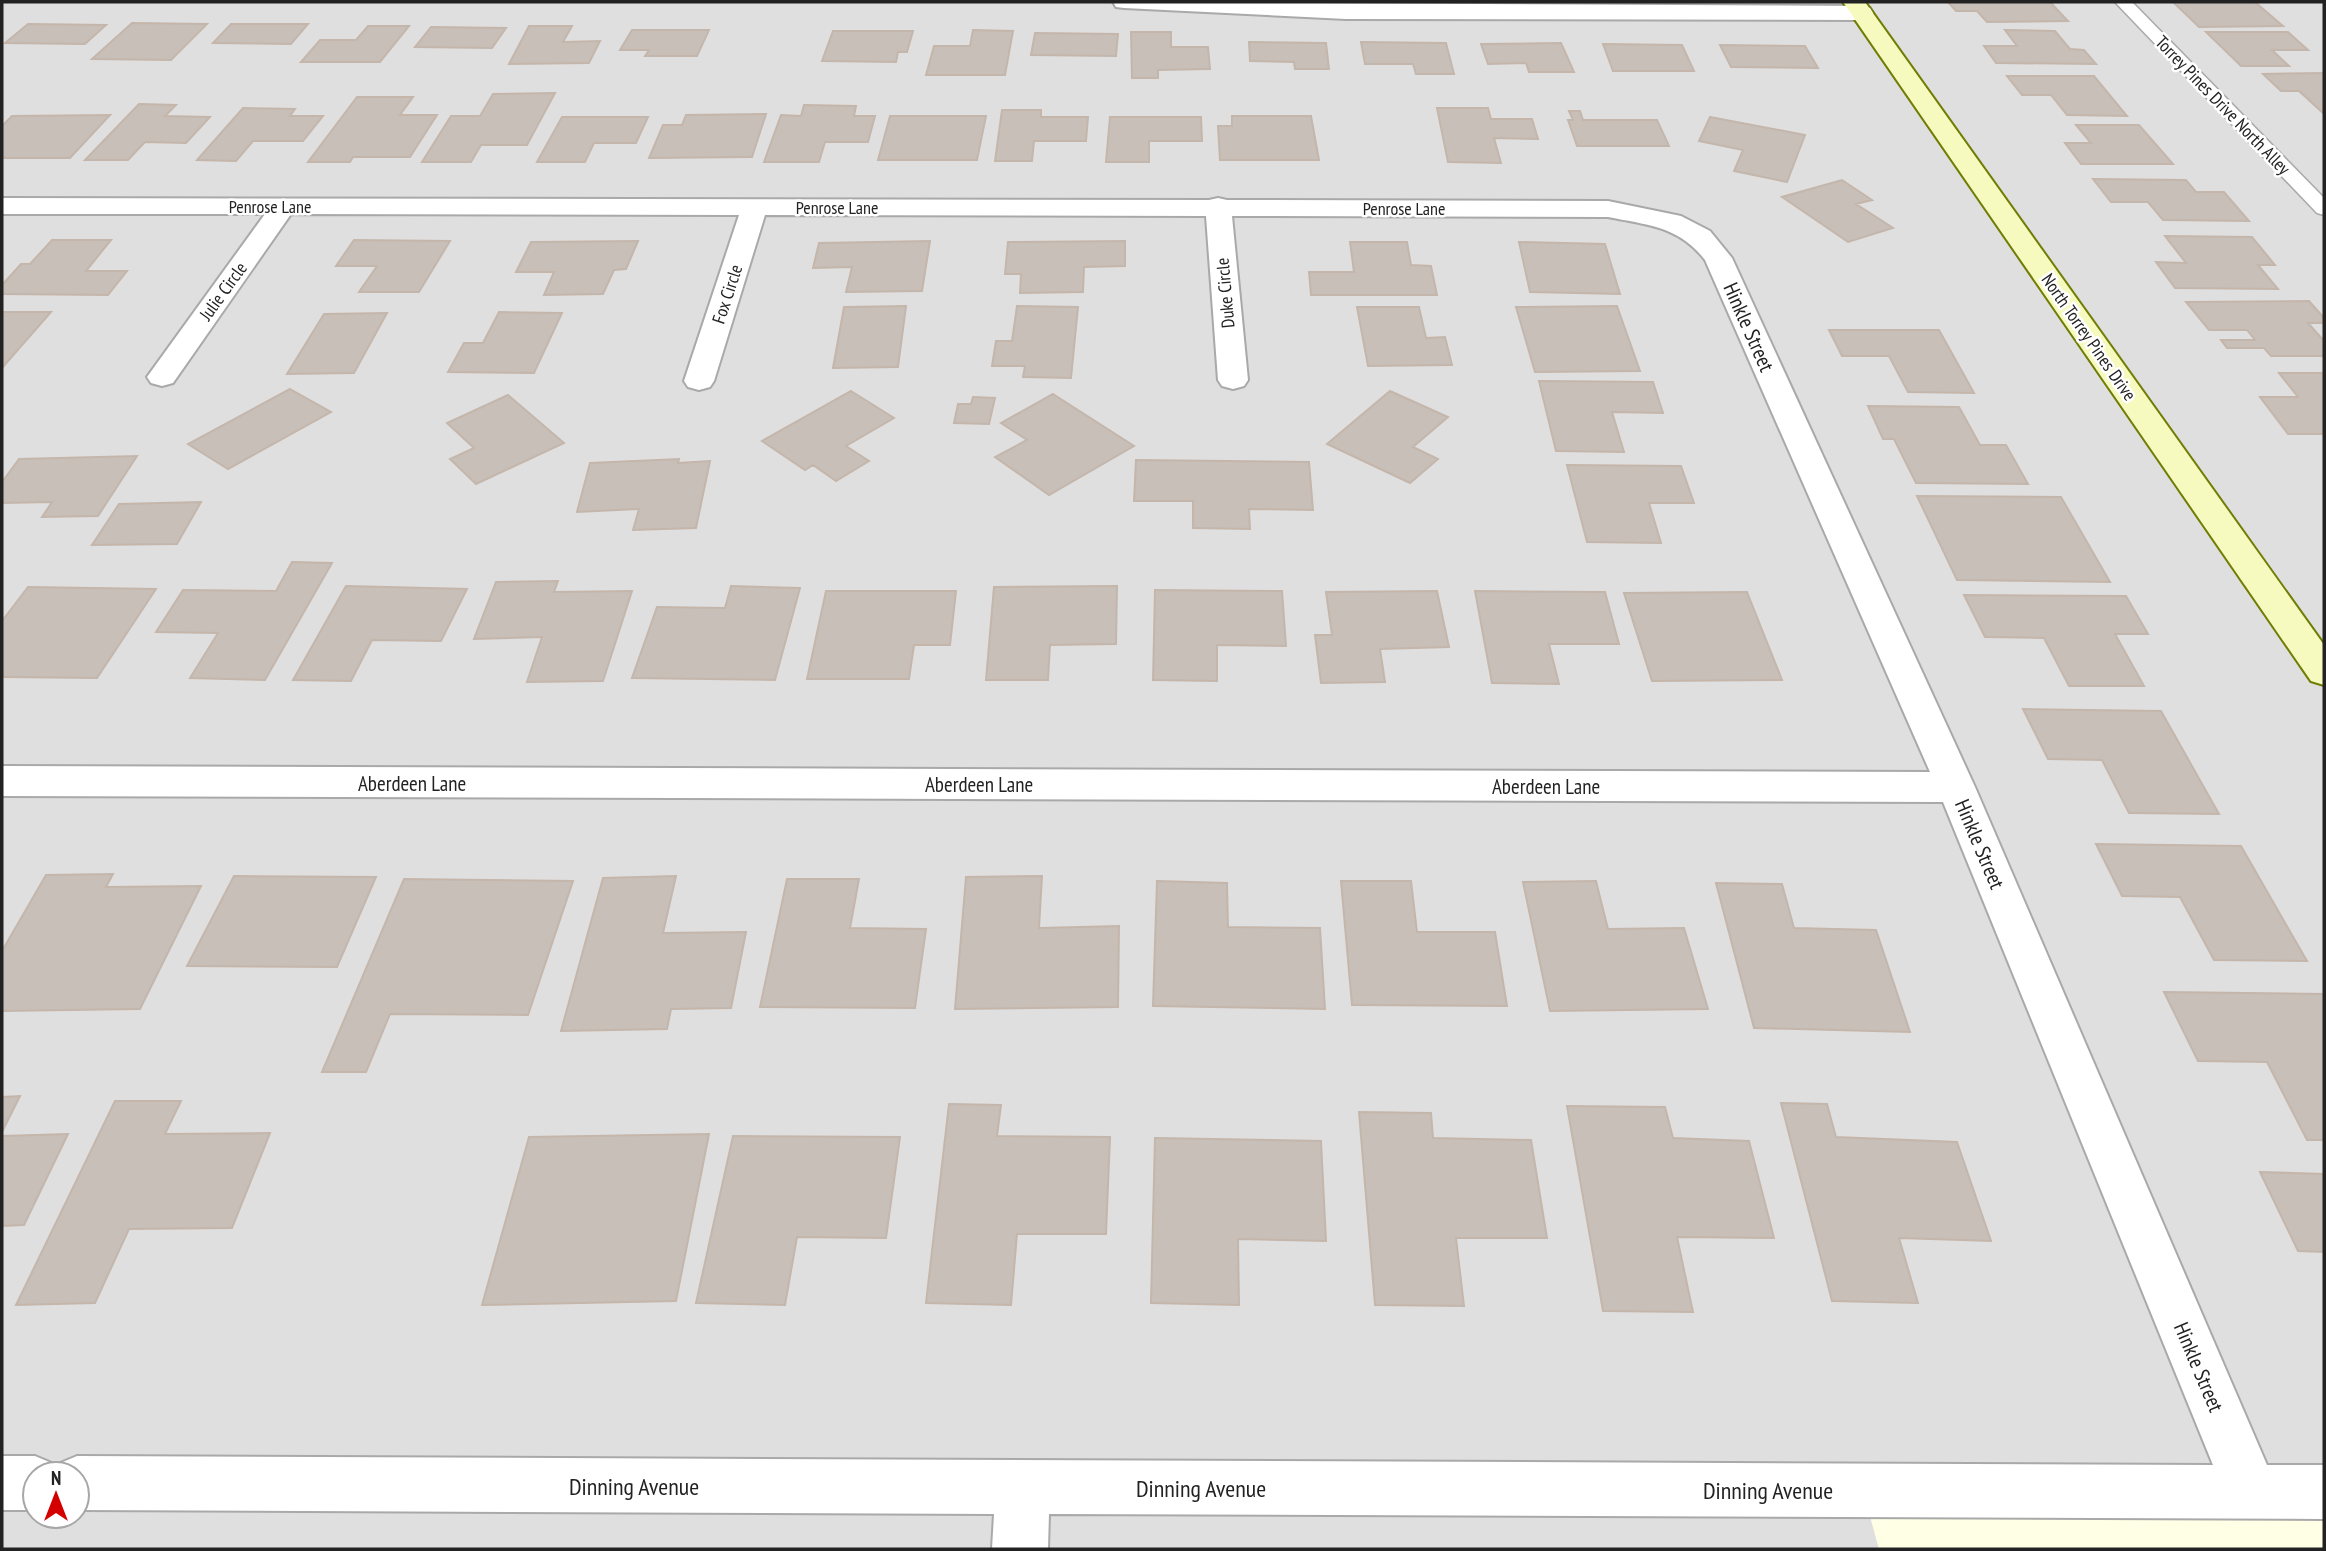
<svg xmlns="http://www.w3.org/2000/svg" width="2326" height="1551" viewBox="0 0 2326 1551" font-family="'PT Sans Narrow',sans-serif">
  <style>
    .residential { fill: #e0dfdf; fill-rule: evenodd }
    .education { fill: #ffffe5 }
    .building { fill: #c7bfb8; stroke: #c4b6ab; stroke-width: 2 }
    .lines { fill: none; stroke-linecap: round; stroke-linejoin: round }
    .lane-casing { stroke: #a9a9a9; stroke-width: 3 }
    .street-casing { stroke: #a9a9a9; stroke-width: 4 }
    .secondary-casing { stroke: #707d05; stroke-width: 4 }
    .lane { fill: #fff; fill-rule: evenodd }
    .street { fill: #fff; fill-rule: evenodd }
    .secondary { fill: #f7fabf; fill-rule: evenodd }
    .labels { text-anchor: middle; dominant-baseline: central; stroke-width: 5; stroke-linejoin: round; paint-order: stroke }
    .far-street-label { font-size: 18px; fill: #222; stroke: #fff }
    .street-label { font-size: 21px; fill: #222; stroke: #fff }
    .near-street-label { font-size: 24px; fill: #222; stroke: #fff }
  </style>
  <rect width="100%" height="100%" fill="#f2efe9"/>
  <!-- residential -->
  <path class="residential" d="M2,2h2322v1490l-461,-2 16,59h-1877zM35,1474h42v42h-42z"/>
  <!-- education -->
  <path class="education" d="M1863,1490l461,2v57h-445z"/>
  <!-- building -->
  <path class="building" d="M1948,2h102l18,19 -81,1 -10,-11h-21z
    M2173,2h82l28,24 -84,1z
    M132,23l75,1 -36,36 -79,-1z
    M28,24l78,1 -21,19 -80,-1z
    M231,24h77l-17,20 -78,-1z
    M368,26h41l-29,36h-79l19,-22h36z
    M529,26h43l-9,16 37,-1 -11,22 -80,1z
    M431,27l75,1 -14,20 -77,-1z
    M632,30h77l-12,26h-52l4,-6h-29z
    M973,30l40,1 -8,44h-79l8,-29h36z
    M2005,30l50,1 15,18 14,1 12,14 -100,-1 -12,-17h33z
    M833,31h80l-6,21h-9l-2,10 -74,-1z
    M1131,32h40v15h37l2,22 -52,1v8h-26z
    M2206,32h82l20,18h-36l17,16h-48z
    M1035,33l83,1 -2,22 -85,-1z
    M1249,42l77,1 3,26h-34l-1,-7 -44,-1z
    M1361,42l85,1 8,31h-38l-3,-10h-48z
    M1561,43l13,29h-45l-3,-9 -38,1 -7,-20z
    M1603,44l79,1 12,26h-81z
    M1720,45l85,1 13,22 -87,-1z
    M2324,73l-1,40 -24,-22h-18l-18,-17z
    M2007,76h87l33,40 -60,-1 -16,-20h-29z
    M555,93l-28,52h-46l-10,17h-49l29,-46h29l13,-22z
    M357,97h56l-13,18h37l-27,42h-57l-3,5h-42z
    M139,104l37,1 -11,11 45,1 -24,26 -41,-1 -17,18h-43z
    M804,105l52,1 -2,10h21l-7,26h-43l-6,20h-55l17,-47 20,1z
    M243,108l52,1 -5,7h33l-20,25h-50l-17,20 -39,-1z
    M1437,108h51l3,11h41l6,20 -44,-1 7,25 -53,-1z
    M1002,110h39v7h47l-2,24h-52l-2,20h-37z
    M1569,111h11l3,9h74l12,26h-92l-9,-26h5z
    M766,114l-14,43 -103,1 14,-33h19l4,-10z
    M110,115l-40,43h-68v-32l10,-10z
    M890,116h96l-9,44h-99z
    M1232,116h79l8,44h-99l-2,-34h14z
    M562,117h86l-12,26h-42l-9,19h-48z
    M1110,117h91l1,24h-53v21h-43z
    M1710,117l95,18 -18,47 -53,-11 9,-21 -44,-9z
    M2076,125h63l34,39h-92l-16,-21h26z
    M2093,179l93,1 10,12h28l25,29 -86,-1 -15,-18h-37z
    M1842,180l30,20 -16,4 37,24 -45,14 -66,-45z
    M2165,236l87,1 23,28h-17l20,24 -103,-1 -19,-26 30,1z
    M52,240h59l-25,31h41l-19,24 -106,-1v-9l19,-21h9z
    M354,240l96,1 -31,51h-60l18,-26h-41z
    M638,241l-12,28 -12,1 -11,24 -59,1 10,-23h-38l15,-30z
    M930,241l-8,50 -76,1 6,-25 -39,1 6,-25z
    M1125,241v25l-41,1 -1,25 -63,1 1,-19h-16l3,-32z
    M1350,242h57l4,23 20,1 6,29h-126l-2,-23h45z
    M1519,242l86,2 15,50 -90,-2z
    M2309,301l15,17v5h-16l16,18v15h-53l-7,-8h-37l-6,-8h34l-8,-10h-38l-23,-28z
    M906,306l-8,61 -65,1 11,-61z
    M1017,306l61,1 -7,71 -48,-1 2,-11h-33l4,-25h16z
    M1617,306l23,65 -105,1 -19,-65z
    M1357,307h62l7,31 19,-1 7,28 -84,1z
    M2,312h49l-49,56z
    M499,312l63,1 -28,60 -86,-1 16,-29h19z
    M387,313l-33,60 -67,1 37,-60z
    M1829,330h110l35,63 -66,-1 -19,-36h-47z
    M2279,373h45v61h-36l-28,-37h38z
    M1539,381l114,1 10,31 -51,-1 12,40 -68,-1z
    M290,389l41,23 -103,57 -40,-25z
    M851,391l43,27 -48,28 23,15 -33,20 -23,-16 -8,5 -43,-29z
    M1390,391l58,26 -35,30 25,12 -28,24 -83,-39z
    M1053,394l81,52 -85,49 -54,-38 32,-17 -26,-17z
    M508,395l56,48 -88,41 -26,-25 24,-11 -27,-25z
    M973,397l22,1 -6,26 -35,-1 4,-19h13z
    M1868,406l91,1 21,38h26l22,39 -112,-1 -22,-44h-11z
    M137,456l-39,60 -56,1 10,-15 -50,1v-21l17,-23z
    M679,459l-1,4 32,-2 -14,67 -63,2 6,-21 -62,3 13,-49z
    M1136,460l173,2 4,48 -64,-1 1,20 -57,-1v-27h-59z
    M1567,465l114,1 13,37h-45l12,40 -74,-1z
    M1917,496l144,1 49,85 -153,-2z
    M201,502l-24,42 -85,1 27,-41z
    M292,562l40,1 -67,117 -75,-2 28,-45 -62,-1 27,-42 93,1z
    M558,581l-4,11 78,-1 -29,90 -76,1 15,-45 -68,2 22,-57z
    M346,586l121,3 -26,52 -69,-1 -21,41 -58,-1z
    M731,586l69,2 -25,92 -143,-2 25,-71 68,1z
    M1117,586l-1,58 -66,1 -2,35h-62l8,-93z
    M28,587l128,2 -59,89 -95,-1v-56z
    M1155,590l127,1 4,55 -69,-1v36l-64,-1z
    M826,591h130l-6,54h-36l-5,34h-102z
    M1437,591l12,56 -69,2 5,33 -64,1 -6,-48h17l-6,-43z
    M1475,591l130,1 14,52h-70l10,40 -67,-1z
    M1747,592l35,88 -130,1 -28,-88z
    M1964,595l162,1 22,38h-33l29,52h-75l-25,-48 -59,-1z
    M2023,709l138,2 58,103 -90,-1 -27,-53 -54,-1z
    M2096,844l145,2 66,115 -93,-1 -34,-63 -58,-1z
    M113,874l-7,13 95,-1 -61,123 -138,2v-60l44,-76z
    M234,876l142,1 -39,90 -150,-1z
    M676,876l-13,57 83,-1 -15,76 -60,1 -4,20 -106,2 42,-153z
    M1042,876l-3,52 80,-2 -1,81 -163,2 11,-132z
    M404,879l169,2 -45,134 -138,-1 -24,58h-44z
    M787,879h72l-9,49 76,1 -11,79 -155,-1z
    M1157,881l70,2 1,44 92,1 5,81 -172,-3z
    M1341,881h70l6,51h78l12,74 -155,-1z
    M1596,881l12,48 76,-1 24,81 -158,2 -27,-129z
    M1716,883l66,1 12,44 82,2 34,102 -156,-4z
    M2164,992l160,2v146h-17l-40,-78 -69,-1z
    M20,1096l-18,36v-35z
    M115,1101h66l-16,33 105,-1 -38,95 -103,1 -34,74 -79,2z
    M1781,1103l46,1 9,33 121,5 34,99 -92,-3 19,65 -86,-2z
    M949,1104l52,1 -4,31 113,1 -4,97h-89l-6,71 -85,-2z
    M1567,1106l98,1 8,31 76,3 25,97 -97,-1 16,75 -90,-1z
    M1359,1112l72,1 2,25 98,2 16,98h-91l8,68 -89,-1z
    M68,1134l-44,91 -22,1v-90z
    M709,1134l-33,167 -194,4 47,-168z
    M733,1136l167,1 -14,101 -89,-1 -12,68 -89,-2z
    M1155,1138l166,3 5,100 -88,-2 1,66 -88,-2z
    M2260,1172l64,2v78l-26,-1z"/>
  <g class="lines">
    <defs>
      <path id="lane" d="M2115,2h17l192,196v17l-7,-2z"/>
      <path id="street" d="M1113,2l749,4 8,2 3,5 -3,5 -8,2 -516,-1 -222,-11 -8,-1z
        M2,198l1207,2 9,-2 9,2 381,1 73,15 29,15 22,27 243,529 292,678h57v54l-1275,-5 -1,35h-56l2,-35 -917,-4v-36h-42v36h-33v-54h33l19,8 2,5 2,-5 19,-8 2136,9 -270,-663 -1941,-6v-30l1928,6 -225,-512c-26,-34 -58,-35 -97,-43l-376,-1 16,164 -4,6 -11,3 -11,-3 -4,-6 -12,-164 -441,-1 -51,166 -4,6 -11,3 -11,-3 -4,-6 55,-166 -448,-1 -118,169 -11,3 -11,-3 -4,-6 118,-163h-263z"/>
      <path id="secondary" d="M1843,2h22l459,643v40l-13,-4z"/>
    </defs>
    <!-- lane casing -->
    <use href="#lane" class="lane-casing"/>
    <!-- street casing -->
    <use href="#street" class="street-casing"/>
    <!-- secondary casing -->
    <use href="#secondary" class="secondary-casing"/>
    <!-- lane -->
    <use href="#lane" class="lane"/>
    <!-- street -->
    <use href="#street" class="street"/>
    <!-- secondary -->
    <use href="#secondary" class="secondary"/>
  </g>
  <g class="labels">
    <!-- far-street labels -->
    <g class="far-street-label">
      <text transform="translate(2223 105) rotate(46)">Torrey Pines Drive North Alley</text>
      <text x="270" y="206">Penrose Lane</text>
      <text x="837" y="207">Penrose Lane</text>
      <text x="1404" y="208">Penrose Lane</text>
      <text transform="translate(223 291) rotate(-54)">Julie Circle</text>
      <text transform="translate(1225 293) rotate(-95)">Duke Circle</text>
      <text transform="translate(727 294) rotate(-72)">Fox Circle</text>
      <text transform="translate(2089 337) rotate(55)">North Torrey Pines Drive</text>
    </g>
    <!-- street labels -->
    <g class="street-label">
      <text transform="translate(1749 327) rotate(66)">Hinkle Street</text>
      <text x="412" y="783">Aberdeen Lane</text>
      <text x="979" y="784">Aberdeen Lane</text>
      <text x="1546" y="786">Aberdeen Lane</text>
      <text transform="translate(1980 844) rotate(67)">Hinkle Street</text>
      <text transform="translate(2199 1367) rotate(67)">Hinkle Street</text>
    </g>
    <!-- near-street labels -->
    <g class="near-street-label">
      <text x="634" y="1486">Dinning Avenue</text>
      <text x="1201" y="1488">Dinning Avenue</text>
      <text x="1768" y="1490">Dinning Avenue</text>
    </g>
  </g>
  <!-- border -->
  <rect width="2326" height="1551" fill="none" stroke="#222222" stroke-width="7"/>
  <!-- north arrow -->
  <g transform="translate(56 1495)"><circle r="33" fill="#ffffff" stroke="#a7a7a7" stroke-width="2"/>
  <path d="M0-5L12 26L0 18L-12 26Z" fill="#d40000"/>
  <text y="-10" font-size="19" font-weight="bold" text-anchor="middle" fill="#222222">N</text>
  </g>
</svg>
